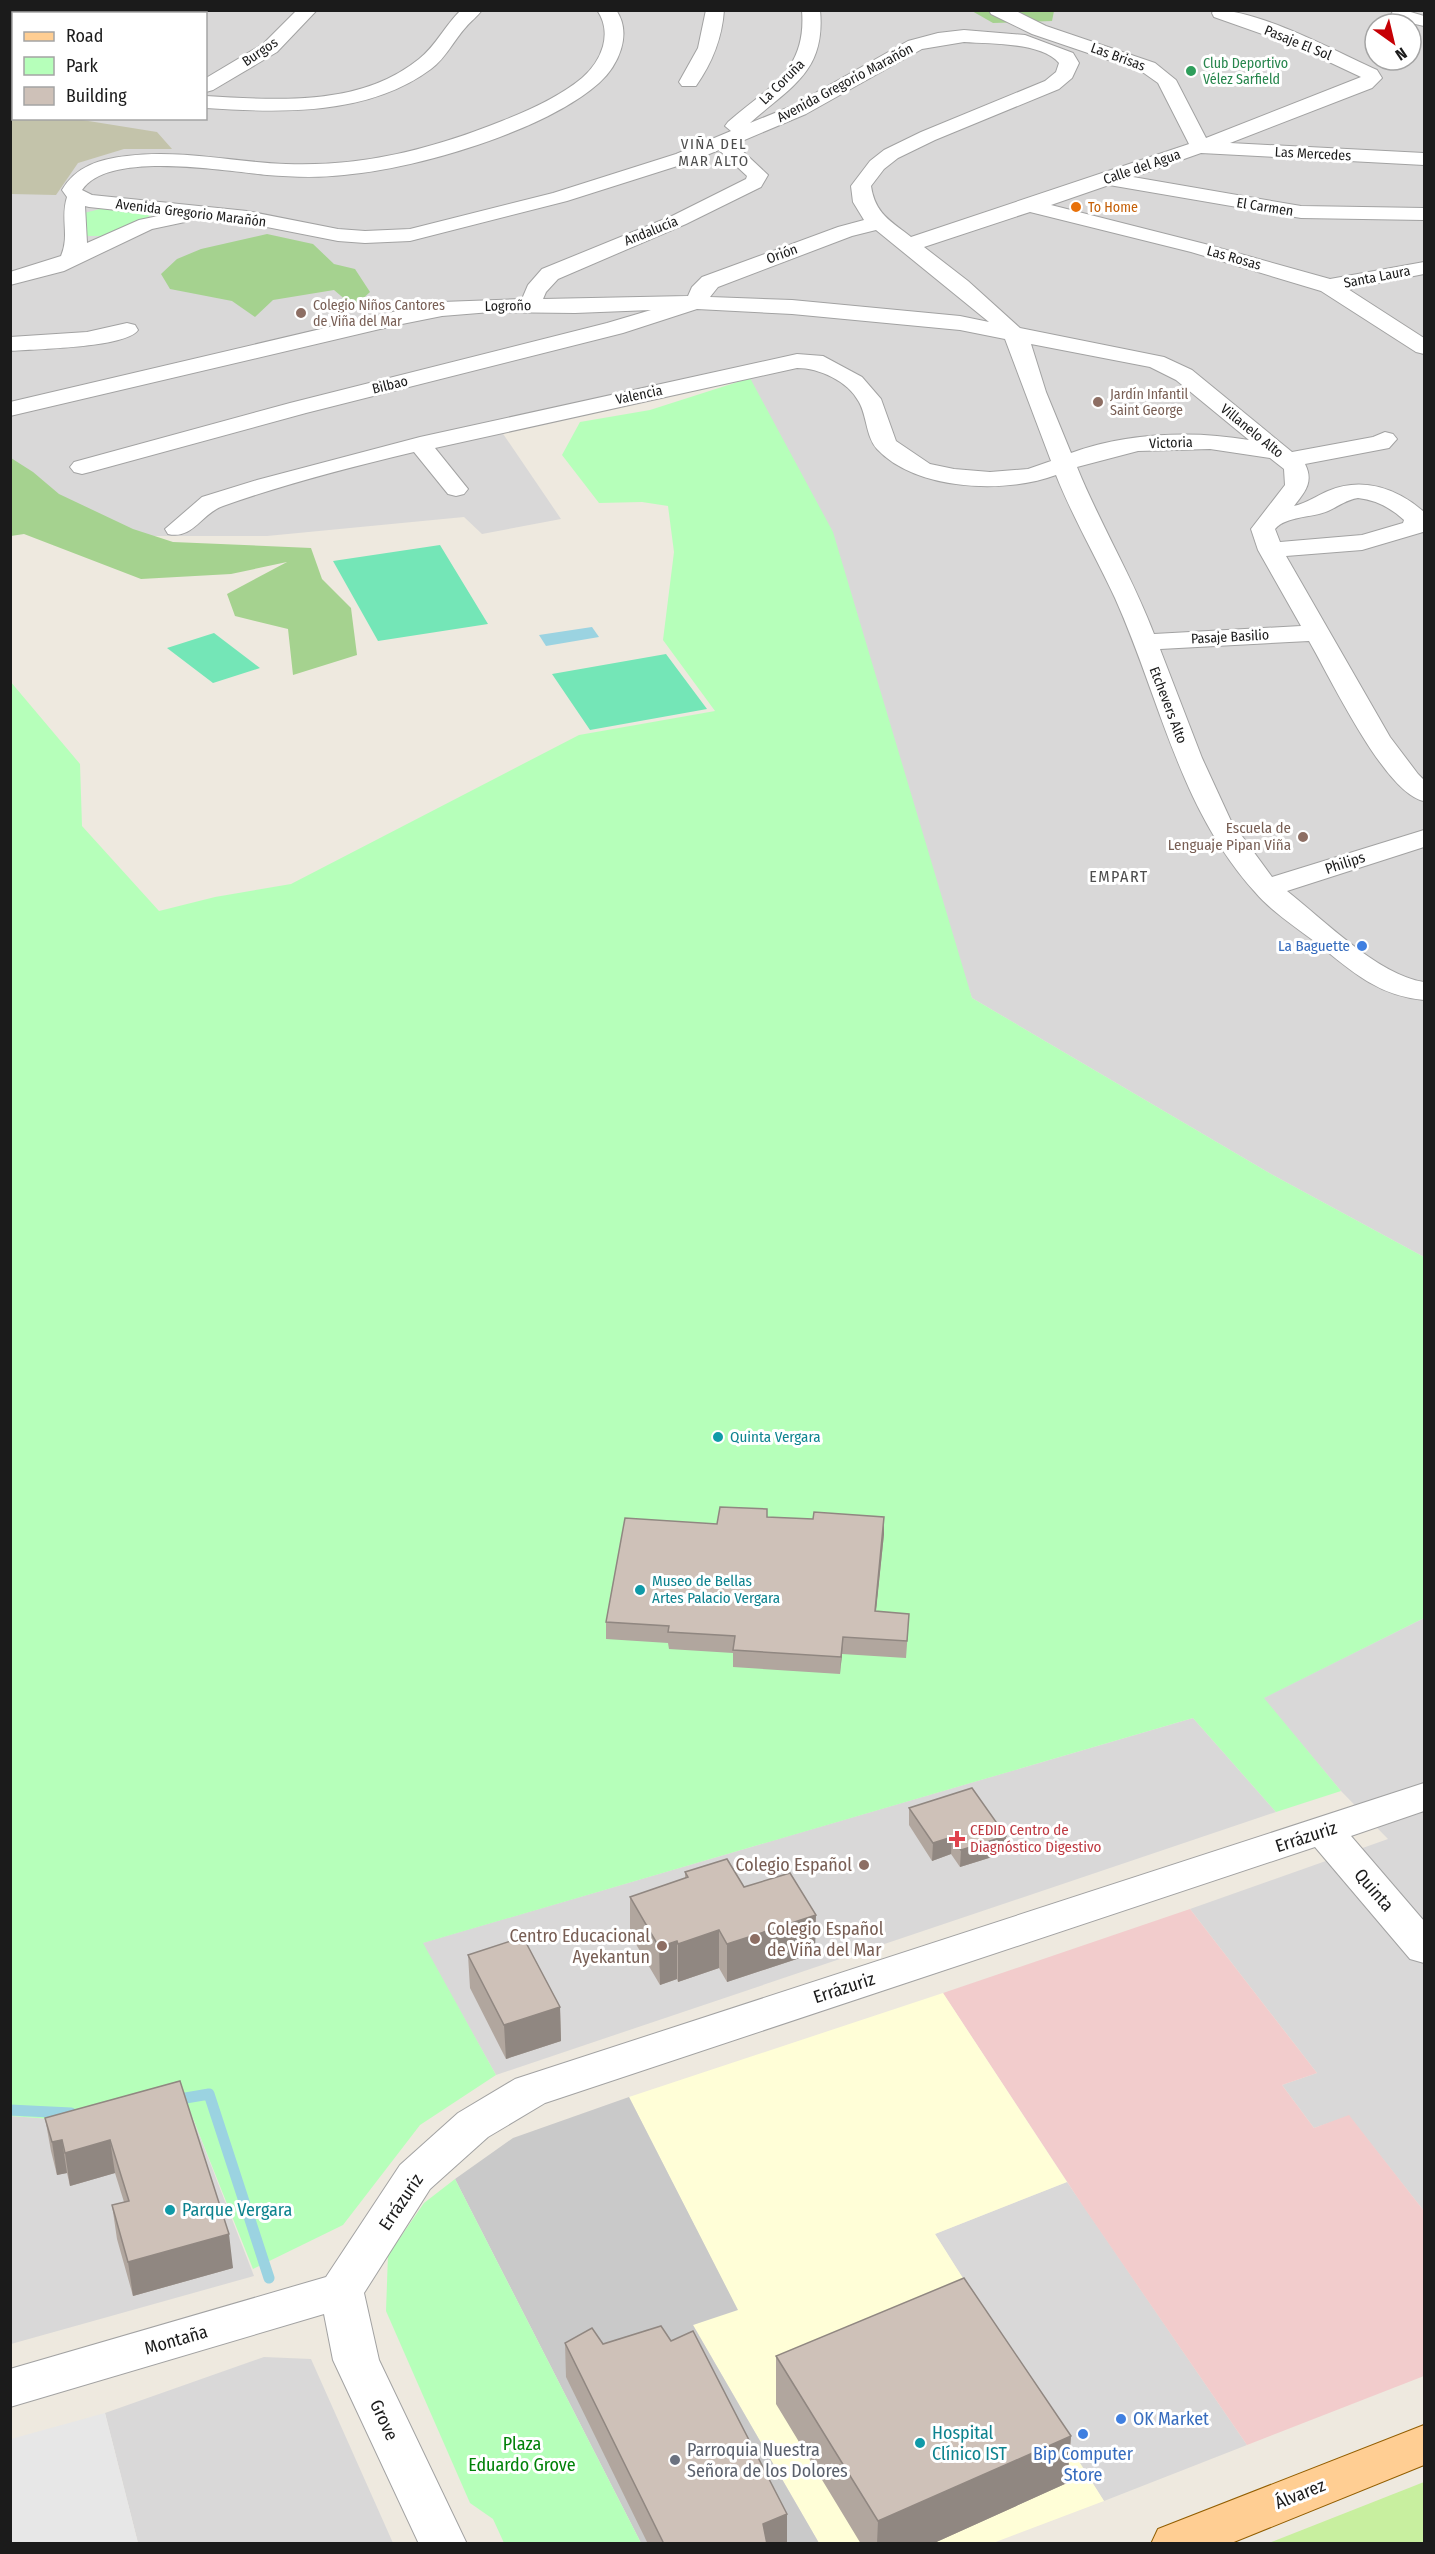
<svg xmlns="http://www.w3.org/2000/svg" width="1435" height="2554" viewBox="0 0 1435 2554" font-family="'Fira Sans Condensed',sans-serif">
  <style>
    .residential { fill: #d9d8d8; fill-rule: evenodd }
    .commercial { fill: #f2cccc }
    .education { fill: #fffed7 }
    .religious { fill: #c9c9c9 }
    .construction { fill: #c3c3aa }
    .grass { fill: #c8ef9f }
    .forest { fill: #a5d28f }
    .park { fill: #b6ffba }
    .pitch { fill: #74e6b7 }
    .parking { fill: #e7e7e7 }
    .water { fill: #9bd3e1 }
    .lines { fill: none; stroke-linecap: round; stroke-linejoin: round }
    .stream { stroke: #9bd3e1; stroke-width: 11 }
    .minor-casing { stroke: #a2a2a2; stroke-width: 2 }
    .major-casing { stroke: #925e00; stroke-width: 2 }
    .minor { fill: #fff; fill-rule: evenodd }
    .major { fill: #ffce93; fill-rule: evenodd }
    .wall { fill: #b1a69e }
    .shaded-wall { fill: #908781 }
    .building { fill: #cec1b8; stroke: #908781; stroke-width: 1.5 }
    .leisure-dot { fill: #2e9e5b; stroke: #fff; stroke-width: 2 }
    .food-dot { fill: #e8710a; stroke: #fff; stroke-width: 2 }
    .education-dot { fill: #8d6e63; stroke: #fff; stroke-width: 2 }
    .shop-dot { fill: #3f7fe0; stroke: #fff; stroke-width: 2 }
    .culture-dot { fill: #0f9aa8; stroke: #fff; stroke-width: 2 }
    .health-dot { fill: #e0444e; stroke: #fff; stroke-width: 2 }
    .worship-dot { fill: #6b7280; stroke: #fff; stroke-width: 2 }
    .labels { text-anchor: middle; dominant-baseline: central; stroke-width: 6; stroke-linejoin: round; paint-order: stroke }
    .far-street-label { font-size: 14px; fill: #1b1b1b; stroke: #fff }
    .far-leisure-label { font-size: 14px; fill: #27864d; stroke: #fff; text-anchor: start }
    .far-food-label { font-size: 14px; fill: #c56008; stroke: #fff; text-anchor: start }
    .far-education-label { font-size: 14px; fill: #785e54; stroke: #fff; text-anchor: start }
    .far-quarter-label { font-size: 15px; letter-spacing: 1.5px; fill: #4e4e4e; stroke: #fff }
    .education-label { font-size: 15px; fill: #785e54; stroke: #fff; text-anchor: end }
    .street-label { font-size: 15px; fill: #1b1b1b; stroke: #fff }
    .shop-label { font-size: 15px; fill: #366cbe; stroke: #fff; text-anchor: end }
    .culture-label { font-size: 15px; fill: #0d838f; stroke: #fff; text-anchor: start }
    .health-label { font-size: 15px; fill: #be3a42; stroke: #fff; text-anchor: start }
    .neighbourhood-label { font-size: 16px; letter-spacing: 1.5px; fill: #4e4e4e; stroke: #fff }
    .near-street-label { font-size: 18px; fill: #1b1b1b; stroke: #fff }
    .near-education-label { font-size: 18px; fill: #785e54; stroke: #fff; text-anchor: end }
    .near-culture-label { font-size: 18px; fill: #0d838f; stroke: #fff; text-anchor: start }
    .near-shop-label { font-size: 18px; fill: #366cbe; stroke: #fff; text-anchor: start }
    .near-park-label { font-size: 18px; fill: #008208; stroke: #fff }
    .near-worship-label { font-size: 18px; fill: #5b616d; stroke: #fff; text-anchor: start }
  </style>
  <rect width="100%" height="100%" fill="#eee9df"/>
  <!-- residential -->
  <path class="residential" d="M11,11h1413v1246l-153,-83 -299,-176 -227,-632 -250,56 66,97 -79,15 -18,-17 -197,19h-129l-127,-41zM14,14h192v104h-192zM1375,24h36v36h-36z
    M1424,1618v593l-75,-95 -35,12 -32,-43 35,-12 -127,-164 198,-70 -47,-48 -78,-93z
    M1193,1718l83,94 -780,263 -74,-132z
    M190,2111l64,165 -243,68 -1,-228 54,4z
    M1067,2182l180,263 -143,56 -169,-267z
    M264,2357l47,2 82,184h-255l-33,-130z"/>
  <!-- commercial -->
  <path class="commercial" d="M1190,1909l127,164 -35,12 32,43 35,-13 75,96v165l-177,69 -162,-236 -142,-216z"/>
  <!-- education -->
  <path class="education" d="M943,1993l124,189 -132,52 169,267 -111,42h-174l-126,-218 44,-16 -108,-212z"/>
  <!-- religious -->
  <path class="religious" d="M629,2097l109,213 -45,15 126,218h-178l-186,-364 58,-41z"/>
  <!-- construction -->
  <path class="construction" d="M11,79l2,1 1,38 62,1 81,13 15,17h-48l-46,14 -22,32 -45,-1z"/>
  <!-- grass -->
  <path class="grass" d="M1424,2482v61h-155z"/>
  <!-- forest -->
  <path class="forest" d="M972,11h82l-2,10 -59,2z
    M267,234l46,10 21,20 21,5 15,23 -16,15 -20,-17 -61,10 -18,17 -23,-16 -62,-12 -9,-15 16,-15 24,-10z
    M11,458l22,14 26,22 74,35 40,13 138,6 11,31 29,29 6,47 -64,20 -5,-46 -53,-13 -8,-22 60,-32 -56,12 -90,5 -117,-45 -13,2z"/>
  <!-- park -->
  <path class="park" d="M104,208l51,2v4l-54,22h-14l-5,-7 2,-16z
    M750,378l83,154 139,466 299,176 153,83v361l-160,80 77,93 -65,21 -83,-94 -770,225 73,132 -76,50 -77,100 -90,44 -63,-158 -126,9 -53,-4 -1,-1435 70,83 2,62 77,85 56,-14 76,-13 288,-149 136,-24 -52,-71 11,-88 -6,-46 -26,-4 -43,1 -37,-48 18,-33 70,-12z
    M455,2179l186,364h-137l-11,-24 -23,-16 -84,-192 2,-56 36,-52z"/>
  <!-- pitch -->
  <path class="pitch" d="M440,545l48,79 -110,17 -45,-80z
    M214,633l46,35 -47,15 -46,-35z
    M666,654l41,55 -117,21 -38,-56z"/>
  <!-- parking -->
  <path class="parking" d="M105,2413l33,130h-127v-104z"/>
  <!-- water -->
  <path class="water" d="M592,627l7,10 -53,9 -7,-11z"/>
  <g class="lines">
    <!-- stream -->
    <path class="stream" d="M174,2100l35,-6 60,184
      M10,2110l61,3"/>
    <defs>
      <path id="minor" d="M145,10h20l-2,4h-20z
        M297,10h20l-40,42 -64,38 -7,2v-14l57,-34z
        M461,10h21c-5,7 -11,11 -16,17 -12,13 -20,31 -35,42 -63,47 -151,44 -225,39v-12c71,4 154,11 213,-37 17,-13 26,-34 42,-49z
        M597,10h19c17,24 2,56 -17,73 -54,48 -183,86 -255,92 -26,3 -52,2 -77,0 -42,-4 -159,-25 -185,15l10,5 155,16 91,18 27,2 45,-2 143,-36 123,-39 55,-23 -6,-5 3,-4c41,-36 79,-50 74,-112h18c6,62 -30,77 -70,113l42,-17 116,-65 30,-8 26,-3 61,5 48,18 6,10 -7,15 -13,11 -124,51 -37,18 -14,11 -13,17c4,28 20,35 40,51l278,-93 -31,-61 -17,-12 -109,-37 -41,-20 -2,-4h25l32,16 109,37 21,17 30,58 155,-61 -68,-32 -79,-28 -2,-4 2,-3c46,0 119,40 163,60l5,8 -10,10 -142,55 194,10v12l-223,-12 -68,24 168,29 123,2v12l-123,-2 -192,-33 -58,20 154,39 125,35 94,-17v12l-76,15 76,49v16l-8,-2 -95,-61 -130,-39 -161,-40 -106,35 44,34 52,47 144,29 28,13 100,82 81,-15 12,-5 8,2 4,5 -8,9 -84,16c9,18 0,28 -11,42 13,-3 22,-10 34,-15 35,-15 70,-2 96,21l-1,20 -61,18 -76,6 104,181 28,37 6,6v21c-39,-7 -94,-124 -115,-160l-149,8 42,109 29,63 41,56 152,-47v17l-137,44c37,29 91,84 137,91v18c-45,-4 -72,-28 -106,-56 -21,-16 -46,-32 -63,-52 -76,-84 -95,-194 -140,-294 -19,-41 -42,-80 -59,-123 -50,19 -140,16 -179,-26 -11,-12 -10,-33 -18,-47 -11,-21 -40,-34 -62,-34l-362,80 33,41 -4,5 -8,2 -8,-2 -34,-42c-63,15 -129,32 -191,54 -21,7 -30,34 -55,28l-3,-5 37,-32 55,-17 163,-43 377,-83 26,2 39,21 19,22 15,42 34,23 24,5 36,3 38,-3 23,-8 -46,-122 -45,-9 -168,-16 -95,-5 -74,24 -317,80 -216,59 -8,2 -8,-2 -4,-5 4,-5 216,-59 317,-80 44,-13 -76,3 -84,-1 -49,4 -45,9 -387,91v-14l387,-91 45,-9 80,-3 6,-14 14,-16 130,-53 74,-37 1,-3 -28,-26 -29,12 -123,39 -157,40 -45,2 -27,-2 -91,-18 -59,-6 -3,5 -33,7 -88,42 -54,14v-13l51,-16c9,-21 -1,-37 6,-59l-5,-7c14,-24 38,-31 65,-34 53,-7 106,6 159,8 76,3 146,-15 216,-43 28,-11 57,-24 80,-43 20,-17 31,-45 15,-68zM964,42c26,2 77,0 95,21l-3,9 -11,9 -124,51 -37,18 -14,11 -19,25 2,16 11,18 -26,7 -136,50 -10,10 -4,9 -145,3 3,-7 12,-13 128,-55 75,-37 7,-12 -33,-31 71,-30 116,-65zM85,206l4,1 74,8 -24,5 -52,23zM876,230l113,92 -29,-6 -168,-16 -82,-3 8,-10 134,-51zM1031,344l119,23 26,13 73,60c-57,-10 -124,-7 -178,13l-25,-61zM1210,449l60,9 14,11 1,16 -34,44 7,21 43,76 -147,8c-22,-58 -54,-110 -77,-167l61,-16zM1358,498c18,2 33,10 46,22l-1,3 -41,12 -82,7 -5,-13c11,-13 37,-11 53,-18 11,-5 18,-11 30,-13z
        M706,10h18c-2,29 -12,53 -28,76h-14l-3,-4 19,-34z
        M1404,10l20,6v10l-31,-7 -2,-4 2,-4z
        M10,69l4,1v12l-4,-1z
        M127,323l8,2 3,5c-12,18 -104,19 -128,21v-14l77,-5z
        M1424,1783v28l-73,25 73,85v42l-14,-4 -95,-112 -770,256 -57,34 -58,52 -66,104 15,67 88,184h-48l-86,-184 -9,-46 -314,93v-38l316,-92 74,-112 58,-52 57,-34z"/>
      <path id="major" d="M1424,2425v40l-195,79h-78l7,-15z"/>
    </defs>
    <!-- minor casing -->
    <use href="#minor" class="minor-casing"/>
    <!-- major casing -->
    <use href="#major" class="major-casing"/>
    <!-- minor -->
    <use href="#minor" class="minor"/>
    <!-- major -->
    <use href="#major" class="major"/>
  </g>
  <!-- wall -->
  <path class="wall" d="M767,1517l117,17 -8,78 32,18 -2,28 -64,-4 -2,20 -107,-7v-14l-64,-4 -1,-6 -62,-4v-17l111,-98z
    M909,1808l97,28 -1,17 -45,14 -9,-13 -19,7 -23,-36z
    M685,1872l59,15 71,66 -88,29 -8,-14 -41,14 -1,-3 -17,6 -30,-51v-37l55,-19z
    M468,1955l92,52 1,34 -55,18 -36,-71z
    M180,2081l53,187 -100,28 -16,-57 -5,-34 12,-3 -9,-29 -45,13 -3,-13 -10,2 -6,-24 -6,-33z
    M565,2343l222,171v30h-139l-82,-167z
    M776,2356l295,80 -4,47 -135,61h-71l-85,-140z"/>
  <!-- shaded-wall -->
  <path class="shaded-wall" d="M884,1517v17l-10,94 1,-17z
    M843,1637l-1,17 -2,20 1,-17z
    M1006,1836l-1,17 -45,14 1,-17z
    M952,1837l-1,17 -19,7 1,-18z
    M816,1915l-1,38 -88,29v-38z
    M719,1930v38l-41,14v-38z
    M677,1941v38l-17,6 -1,-38z
    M560,2007l1,34 -55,18 -2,-34z
    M62,2140l5,33 -10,2 -5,-33z
    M110,2140l5,33 -45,13 -5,-33z
    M229,2234l4,34 -100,28 -5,-34z
    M1071,2436l-4,47 -135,61h-55l1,-23z
    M787,2514v30h-24v-20z"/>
  <!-- building -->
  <path class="building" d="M720,1507l47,2v8l46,2 1,-7 70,5 -9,94 34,3 -2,27 -64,-4 -2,20 -108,-7 2,-14 -67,-4 1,-6 -63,-4 19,-104 92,6z
    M972,1788l34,48 -45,14 -9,-13 -19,6 -24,-35z
    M727,1859l17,28 46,-14 26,42 -89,29 -8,-14 -41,14 -1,-3 -18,6 -29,-50 58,-20 -3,-5z
    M523,1937l37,70 -56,18 -36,-70z
    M180,2081l49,153 -101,28 -16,-57 17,-4 -19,-61 -45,13 -3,-13 -10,2 -7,-24z
    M964,2278l107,158 -193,85 -102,-165z
    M661,2326l10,15 22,-10 94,183 -24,10 4,20h-103l-99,-201 27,-15 11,16z"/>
  <!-- markers -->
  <circle class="leisure-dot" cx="1191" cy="71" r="6"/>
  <circle class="food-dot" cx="1076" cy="207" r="6"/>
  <g class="education-dot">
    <circle cx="301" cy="313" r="6"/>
    <circle cx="1098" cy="402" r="6"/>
    <circle cx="1303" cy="837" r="6"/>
    <circle cx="864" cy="1865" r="6"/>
    <circle cx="755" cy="1939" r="6"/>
    <circle cx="662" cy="1946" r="6"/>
  </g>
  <g class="shop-dot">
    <circle cx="1362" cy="946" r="6"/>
    <circle cx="1121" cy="2419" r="6"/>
    <circle cx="1083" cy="2434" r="6"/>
  </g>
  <g class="culture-dot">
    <circle cx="718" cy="1437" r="6"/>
    <circle cx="640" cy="1590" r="6"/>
    <circle cx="170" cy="2210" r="6"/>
    <circle cx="920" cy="2443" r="6"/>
  </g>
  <path class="health-dot" d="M954 1830h6v6h6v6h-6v6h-6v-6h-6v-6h6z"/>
  <circle class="worship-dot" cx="675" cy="2460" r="6"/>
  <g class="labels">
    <!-- far-street labels -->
    <g class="far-street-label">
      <text transform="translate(1298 43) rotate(22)">Pasaje El Sol</text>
      <text transform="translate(260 52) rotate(-34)">Burgos</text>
      <text transform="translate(1118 57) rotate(20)">Las Brisas</text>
      <text transform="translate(782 82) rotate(-45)">La Coruña</text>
      <text transform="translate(845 83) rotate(-28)">Avenida Gregorio Marañón</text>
      <text transform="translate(1313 154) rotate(3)">Las Mercedes</text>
      <text transform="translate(1142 167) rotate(-19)">Calle del Agua</text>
      <text transform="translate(1265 207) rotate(9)">El Carmen</text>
      <text transform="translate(191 213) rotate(7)">Avenida Gregorio Marañón</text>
      <text transform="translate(651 231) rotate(-22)">Andalucía</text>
      <text transform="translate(782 254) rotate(-20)">Orión</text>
      <text transform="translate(1234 258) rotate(16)">Las Rosas</text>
      <text transform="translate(1377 277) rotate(-11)">Santa Laura</text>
      <text transform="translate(508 306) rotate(-1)">Logroño</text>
      <text transform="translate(390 385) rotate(-14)">Bilbao</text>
      <text transform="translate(639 395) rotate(-12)">Valencia</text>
      <text transform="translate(1252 431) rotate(39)">Villanelo Alto</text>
      <text transform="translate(1171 443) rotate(-2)">Victoria</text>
      <text transform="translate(1230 637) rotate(-3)">Pasaje Basilio</text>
      <text transform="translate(1168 705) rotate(69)">Etchevers Alto</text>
    </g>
    <!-- far-leisure labels -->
    <g class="far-leisure-label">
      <text x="1203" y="63">Club Deportivo<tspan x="1203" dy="16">Vélez Sarfield</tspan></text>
    </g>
    <!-- far-food labels -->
    <g class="far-food-label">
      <text x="1088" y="207">To Home</text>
    </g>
    <!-- far-education labels -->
    <g class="far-education-label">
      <text x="313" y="305">Colegio Niños Cantores<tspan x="313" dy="16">de Viña del Mar</tspan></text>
      <text x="1110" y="394">Jardín Infantil<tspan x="1110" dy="16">Saint George</tspan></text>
    </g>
    <!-- far-quarter labels -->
    <g class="far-quarter-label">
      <text x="714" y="144">VIÑA DEL<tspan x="714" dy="17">MAR ALTO</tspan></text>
    </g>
    <!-- education labels -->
    <g class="education-label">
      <text x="1291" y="828">Escuela de<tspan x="1291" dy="17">Lenguaje Pipan Viña</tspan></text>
    </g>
    <!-- street labels -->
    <g class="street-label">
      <text transform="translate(1345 863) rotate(-18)">Philips</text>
    </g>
    <!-- shop labels -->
    <g class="shop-label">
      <text x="1350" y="946">La Baguette</text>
    </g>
    <!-- culture labels -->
    <g class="culture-label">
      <text x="730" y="1437">Quinta Vergara</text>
      <text x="652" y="1581">Museo de Bellas<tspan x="652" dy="17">Artes Palacio Vergara</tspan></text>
    </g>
    <!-- health labels -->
    <g class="health-label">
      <text x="970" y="1830">CEDID Centro de<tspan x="970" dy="17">Diagnóstico Digestivo</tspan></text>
    </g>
    <!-- neighbourhood labels -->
    <g class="neighbourhood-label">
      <text x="1119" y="876">EMPART</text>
    </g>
    <!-- near-street labels -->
    <g class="near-street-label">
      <text transform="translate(1306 1837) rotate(-18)">Errázuriz</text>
      <text transform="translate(1374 1890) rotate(49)">Quinta</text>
      <text transform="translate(844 1988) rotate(-18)">Errázuriz</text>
      <text transform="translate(401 2202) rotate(-56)">Errázuriz</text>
      <text transform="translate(176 2340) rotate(-16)">Montaña</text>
      <text transform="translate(384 2420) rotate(65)">Grove</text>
      <text transform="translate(1300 2494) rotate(-22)">Álvarez</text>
    </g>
    <!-- near-education labels -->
    <g class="near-education-label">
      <text x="852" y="1865">Colegio Español</text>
      <text x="767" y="1929" text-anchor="start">Colegio Español<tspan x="767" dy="21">de Viña del Mar</tspan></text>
      <text x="650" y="1936">Centro Educacional<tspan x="650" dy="21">Ayekantun</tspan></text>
    </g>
    <!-- near-culture labels -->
    <g class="near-culture-label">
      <text x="182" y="2210">Parque Vergara</text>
      <text x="932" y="2433">Hospital<tspan x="932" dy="21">Clínico IST</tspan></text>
    </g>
    <!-- near-shop labels -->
    <g class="near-shop-label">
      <text x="1133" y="2419">OK Market</text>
      <text x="1083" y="2454" text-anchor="middle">Bip Computer<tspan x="1083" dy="21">Store</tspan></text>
    </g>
    <!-- near-park labels -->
    <g class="near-park-label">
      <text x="522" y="2444">Plaza<tspan x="522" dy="21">Eduardo Grove</tspan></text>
    </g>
    <!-- near-worship labels -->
    <g class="near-worship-label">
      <text x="687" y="2450">Parroquia Nuestra<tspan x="687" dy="21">Señora de los Dolores</tspan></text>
    </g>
  </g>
  <!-- border -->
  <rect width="1435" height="2554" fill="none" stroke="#1b1b1b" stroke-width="24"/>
  <!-- legend -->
  <rect x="12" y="12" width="195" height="108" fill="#ffffff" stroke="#a4a4a4" stroke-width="1.5"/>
  <rect x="24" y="32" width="30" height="9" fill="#ffce93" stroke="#a4a4a4" stroke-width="1.5"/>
  <text x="66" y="42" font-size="18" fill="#1b1b1b">Road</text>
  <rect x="24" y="57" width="30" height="18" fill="#b6ffba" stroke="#a4a4a4" stroke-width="1.5"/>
  <text x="66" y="72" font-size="18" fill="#1b1b1b">Park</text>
  <rect x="24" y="87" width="30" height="18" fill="#cec1b8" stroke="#a4a4a4" stroke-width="1.5"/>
  <text x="66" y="102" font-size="18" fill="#1b1b1b">Building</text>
  <!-- north arrow -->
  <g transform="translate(1393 42) rotate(146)"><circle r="28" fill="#ffffff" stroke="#a4a4a4" stroke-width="1.5"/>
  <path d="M0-4.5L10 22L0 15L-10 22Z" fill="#c60005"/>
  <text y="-9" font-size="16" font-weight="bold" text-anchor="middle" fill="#1b1b1b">N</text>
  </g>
</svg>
